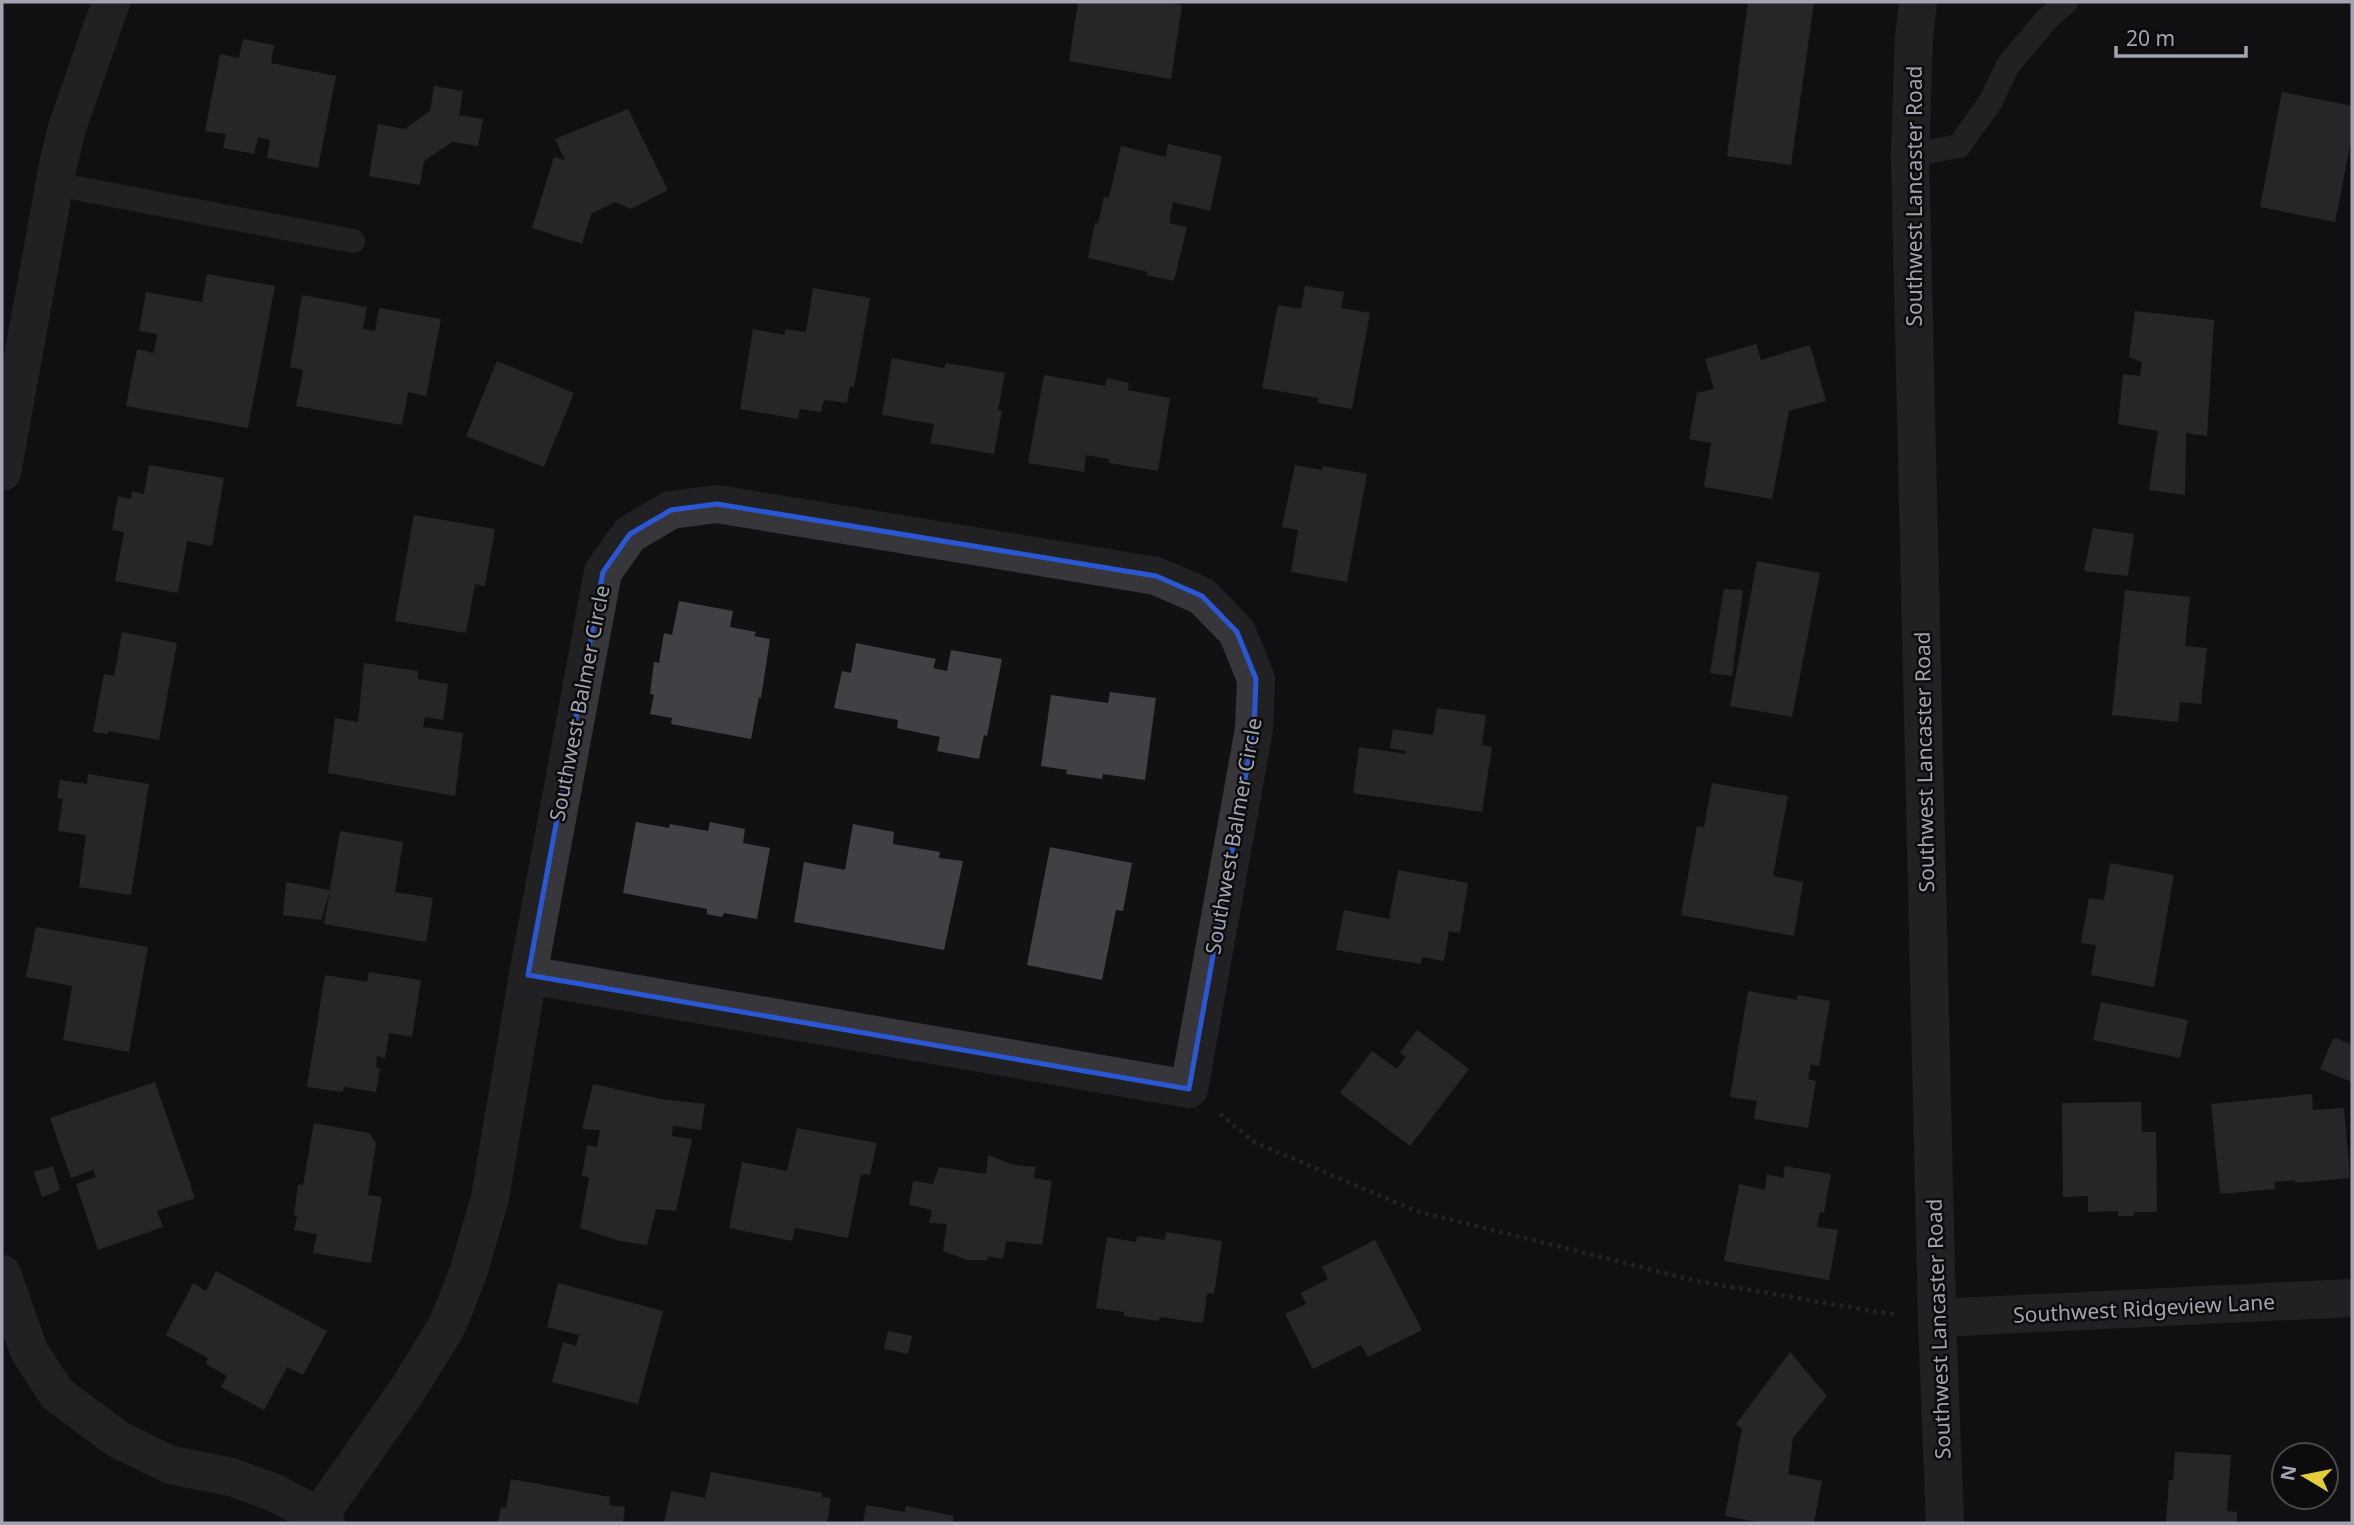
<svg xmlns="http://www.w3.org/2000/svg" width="2354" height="1525" viewBox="0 0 2354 1525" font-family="'Noto Sans',sans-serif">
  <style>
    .building { fill: #404045 }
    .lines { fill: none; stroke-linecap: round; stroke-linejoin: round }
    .path { stroke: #3a3a3f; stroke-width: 4.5; stroke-dasharray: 3.5 5; stroke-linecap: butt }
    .service { stroke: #37373b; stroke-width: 24 }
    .minor { stroke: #37373b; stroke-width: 38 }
    .tertiary { stroke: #37373b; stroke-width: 38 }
    .marked { fill: none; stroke: #2a57d4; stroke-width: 5; stroke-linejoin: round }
    .labels { text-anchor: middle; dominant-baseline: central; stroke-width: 5; stroke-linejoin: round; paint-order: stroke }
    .street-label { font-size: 21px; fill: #a3a4b1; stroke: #0c0c0d }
  </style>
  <rect width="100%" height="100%" fill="#111112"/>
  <!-- building -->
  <path class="building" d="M1078,2h82l22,3 -11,74 -102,-18z
    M1748,2h66l-23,163 -64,-9z
    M243,39l31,6 -3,18 65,13 -18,92 -51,-10 3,-18 -12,-3 -4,17 -31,-6 3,-14 -21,-3 15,-77 19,4z
    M434,86l29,5 -4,24 24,4 -5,27 -26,-4 -28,19 -4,24 -51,-9 9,-52 27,5 25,-18z
    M2282,92l70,14v30l-17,86 -75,-15z
    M628,109l40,81 -37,19 -16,-7 -24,12 -9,30 -50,-16 22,-71 11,3 -10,-21z
    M1168,144l54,12 -12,55 -37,-9 -4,21 18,4 -13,54 -27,-6 1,-3 -60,-14 7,-35 3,1 6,-27 5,1 12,-52 45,11z
    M207,274l68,12 -27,142 -122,-22 11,-57 17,4 3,-19 -18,-3 7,-39 56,10z
    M1305,286l39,6 -3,16 29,5 -18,96 -34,-6 1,-5 -57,-10 16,-83 23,4z
    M813,288l57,10 -16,89 -4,-1 -3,17 -23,-3 -3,12 -21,-3 -2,10 -58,-10 13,-80 31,6 2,-6 20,3z
    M302,295l65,12 -4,22 12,2 4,-23 62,11 -15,77 -18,-4 -6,33 -106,-19 7,-36 -13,-3z
    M2135,311l79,9 -7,116 -21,-3 -1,62 -36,-5 9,-59 -40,-7 5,-50 17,2 2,-14 -13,-5z
    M1756,344l5,16 49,-15 16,56 -37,10 -17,88 -68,-12 7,-44 -22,-4 8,-46 17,-4 -9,-30z
    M892,358l52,10 2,-5 59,10 -7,37 4,1 -8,43 -64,-11 4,-19 -52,-9z
    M497,361l77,32 -30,74 -78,-31z
    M1044,375l61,11 2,-8 22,5 -1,7 42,8 -12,73 -49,-8v-4l-23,-4 -2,17 -56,-9z
    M149,465l75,13 -12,68 -25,-5 -9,52 -63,-12 9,-49 -12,-2 6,-34 13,3 1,-8 12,3z
    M1295,465l27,5 1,-4 44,8 -20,108 -56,-10 7,-42 -16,-3z
    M414,515l81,14 -10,57 -10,-2 -9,49 -71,-12z
    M2093,528l41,6 -6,42 -44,-5z
    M1757,561l63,12 -28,144 -62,-11z
    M1724,589l19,1 -11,86 -22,-3z
    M2125,590l65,7 -5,49 22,2 -6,56 -21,-2 -2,20 -66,-7z
    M679,601l54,10 -3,16 26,5 -2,4 16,3 -9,59 -2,-1 -8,42 -80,-15 1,-6 -22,-4 4,-19 -4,-1 4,-32 5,1 5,-30 8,2z
    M122,632l55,11 -18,97 -51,-9v3l-15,-2 11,-58 10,2z
    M856,643l80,16 -3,9 14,3 4,-21 51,9 -15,77 -3,-1 -5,24 -42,-8 3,-14 -43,-9 1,-8 -64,-12 8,-37 9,2z
    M364,663l54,8v8l30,5 -5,36 -18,-3 -2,10 40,6 -8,63 -127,-23 7,-55 23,4z
    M1110,692l46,6 -11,82 -42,-6 -1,5 -36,-5 1,-4 -26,-4 10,-71 57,8z
    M1437,708l49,7 -4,30 10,2 -10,65 -129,-19 6,-46 47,7 -1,-3 -15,-3 3,-19 40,6z
    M88,774l61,10 -18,111 -52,-8 7,-52 -28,-4 5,-32 -6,-1 3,-18 27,4z
    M1712,783l76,13 -15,80 30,6 -9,54 -113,-21 16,-89 7,1z
    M636,822l33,6 1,-4 38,7 2,-9 35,7 -2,14 27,5 -13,71 -33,-6 -2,4 -15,-3v-5l-84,-16z
    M853,824l41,8 -1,12 47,8 -1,6 24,3 -19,89 -150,-28 10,-60 41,8z
    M340,831l63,11 -8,50 38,6 -7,44 -102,-18z
    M1050,847l82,16 -9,48 -7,-1 -14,70 -75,-15z
    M2110,863l64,12 -20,112 -63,-12 5,-30 -15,-2 8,-45 15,2z
    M1398,870l70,13 -8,50 -11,-2 -5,30 -22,-4 -1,7 -85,-14 8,-40 45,9z
    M286,882l44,8 -9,30 -38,-5z
    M36,927l112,20 -19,105 -66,-12 9,-54 -46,-9z
    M369,972l52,8 -9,57 -23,-4 -4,25 -8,-2 -1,11 4,1 -4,24 -32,-5 -1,5 -36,-5 18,-112 42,7z
    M1748,991l49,9 1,-5 32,6 -11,65 -8,-2 -3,15 8,2 -8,47 -54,-9 3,-18 -27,-4z
    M2101,1002l87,18 -8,38 -87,-18z
    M1417,1030l52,39 -59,77 -70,-53 32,-42 25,18 9,-12 -6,-4z
    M2336,1038l16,7v37l-32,-13 13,-30z
    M155,1082l40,116 -38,13 6,16 -65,23 -22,-66 20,-7 -3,-7 -22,8 -21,-60z
    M593,1084l68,15 44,5 -4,26 -28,-4 -1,10 20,3 -16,72 -20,-2 -9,36 -27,-4 -40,-13 9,-50 -7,-3 5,-30 10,2 3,-17 -18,-1z
    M2312,1094l1,16 31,-2 6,70 -55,5v-3l-20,2v7l-55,5 -9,-90z
    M2141,1102l1,30h14l1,80h-23v4h-16v-5l-30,1v-16l-25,1 -1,-94z
    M314,1123l55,10 7,10 -8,52 14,2 -11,66 -58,-10 4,-19 -23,-4 3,-14 -3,-1 4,-31 5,1z
    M797,1128l80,15 -7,32 -9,-1 -13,64 -53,-10 -3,13 -63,-13 13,-66 45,9z
    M988,1155l26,10 22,2 -2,11 18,3 -10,64 -36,-4 -3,18 -15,-3 -1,4h-20l-24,-9 4,-27 -18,-1 3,-13 -23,-5 4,-24 20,3 6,-17 47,7z
    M53,1166l7,24 -18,7 -8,-25z
    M1785,1166l46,8 -7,39 -4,-1 -3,15 21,3 -9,50 -105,-19 15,-77 26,6 2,-16 16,4z
    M1166,1232l56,9 -8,53 -7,-1 -4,30 -43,-6 -1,4 -35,-5v-4l-28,-4 11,-71 29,5 1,-6 28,4z
    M1375,1240l47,90 -54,27 -7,-12 -48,24 -28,-55 21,-10 -5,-11 27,-14 -6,-12z
    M216,1271l111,60 -24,44 -16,-8 -23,43 -43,-23 6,-11 -21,-12 2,-6 -42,-23 27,-52 13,8z
    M558,1283l105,28 -25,93 -86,-22 11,-40 13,4 3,-11 -32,-8z
    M888,1331l24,5 -4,18 -24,-5z
    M1790,1352l37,44 -34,42 -5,36 34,7 -8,42h-51l-38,-7 17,-87 -6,-5z
    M2175,1452l56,3 -4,56 10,1v11h-71l3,-43h4z
    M711,1472l111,21v4l9,1 -4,25h-163l7,-32 34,7z
    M511,1479l99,18 -1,8 16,2 -2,16h-125l3,-16 5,1z
    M866,1505l39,7 1,-6 48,10 -2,7h-89z"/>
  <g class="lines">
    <!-- path -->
    <path class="path" d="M1220,1114l34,28 162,69 281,70 199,34"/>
    <!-- service -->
    <path class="service" d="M1910,155l49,-9 32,-45 17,-36 39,-46 19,-17
      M55,184l298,57"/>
    <!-- minor -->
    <path class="minor" d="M2,472l56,-307 9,-37 44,-126
      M2,1274l27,77 28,43 62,46 52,25 60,12 44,16 44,23 7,7
      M1937,1318l415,-20
      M319,1516l89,-127 39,-63 21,-53 22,-75 38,-223 75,-403 27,-38 41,-24 46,-6 439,72 46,20 35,36 19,47 -2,50 -65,360 -661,-114"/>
    <!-- tertiary -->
    <path class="tertiary" d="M1918,2l-4,36 -4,117 27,1163 8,205"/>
  </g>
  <!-- marked area -->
  <path d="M0 0H2354V1525H0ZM717,504l439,72 46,20 35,36 19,47 -2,50 -65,360 -661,-114 75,-403 27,-38 41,-24z" fill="#111112" fill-opacity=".55" fill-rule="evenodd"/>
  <path class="marked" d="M717,504l439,72 46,20 35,36 19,47 -2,50 -65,360 -661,-114 75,-403 27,-38 41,-24z"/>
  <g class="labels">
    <!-- street labels -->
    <g class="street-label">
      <text transform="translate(1914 196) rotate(-90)">Southwest Lancaster Road</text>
      <text transform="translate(579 703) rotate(-79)">Southwest Balmer Circle</text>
      <text transform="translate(1924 762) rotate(-91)">Southwest Lancaster Road</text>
      <text transform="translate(1233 836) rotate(-80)">Southwest Balmer Circle</text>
      <text transform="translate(2144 1308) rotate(-3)">Southwest Ridgeview Lane</text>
      <text transform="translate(1938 1329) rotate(-92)">Southwest Lancaster Road</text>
    </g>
  </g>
  <!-- border -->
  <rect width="2354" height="1525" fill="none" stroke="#a3a4b1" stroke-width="7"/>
  <!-- north arrow -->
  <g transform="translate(2305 1476) rotate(280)"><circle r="33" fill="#0c0c0d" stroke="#48494f" stroke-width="2"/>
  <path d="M0-5L12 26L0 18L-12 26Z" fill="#e2ce39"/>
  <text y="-10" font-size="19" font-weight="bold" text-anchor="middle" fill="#a3a4b1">N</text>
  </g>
  <!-- scale -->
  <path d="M2116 46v10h130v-10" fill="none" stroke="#a3a4b1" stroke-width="3.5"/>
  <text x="2126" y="46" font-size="21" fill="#a3a4b1" stroke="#0c0c0d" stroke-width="5" paint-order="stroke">20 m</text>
</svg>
